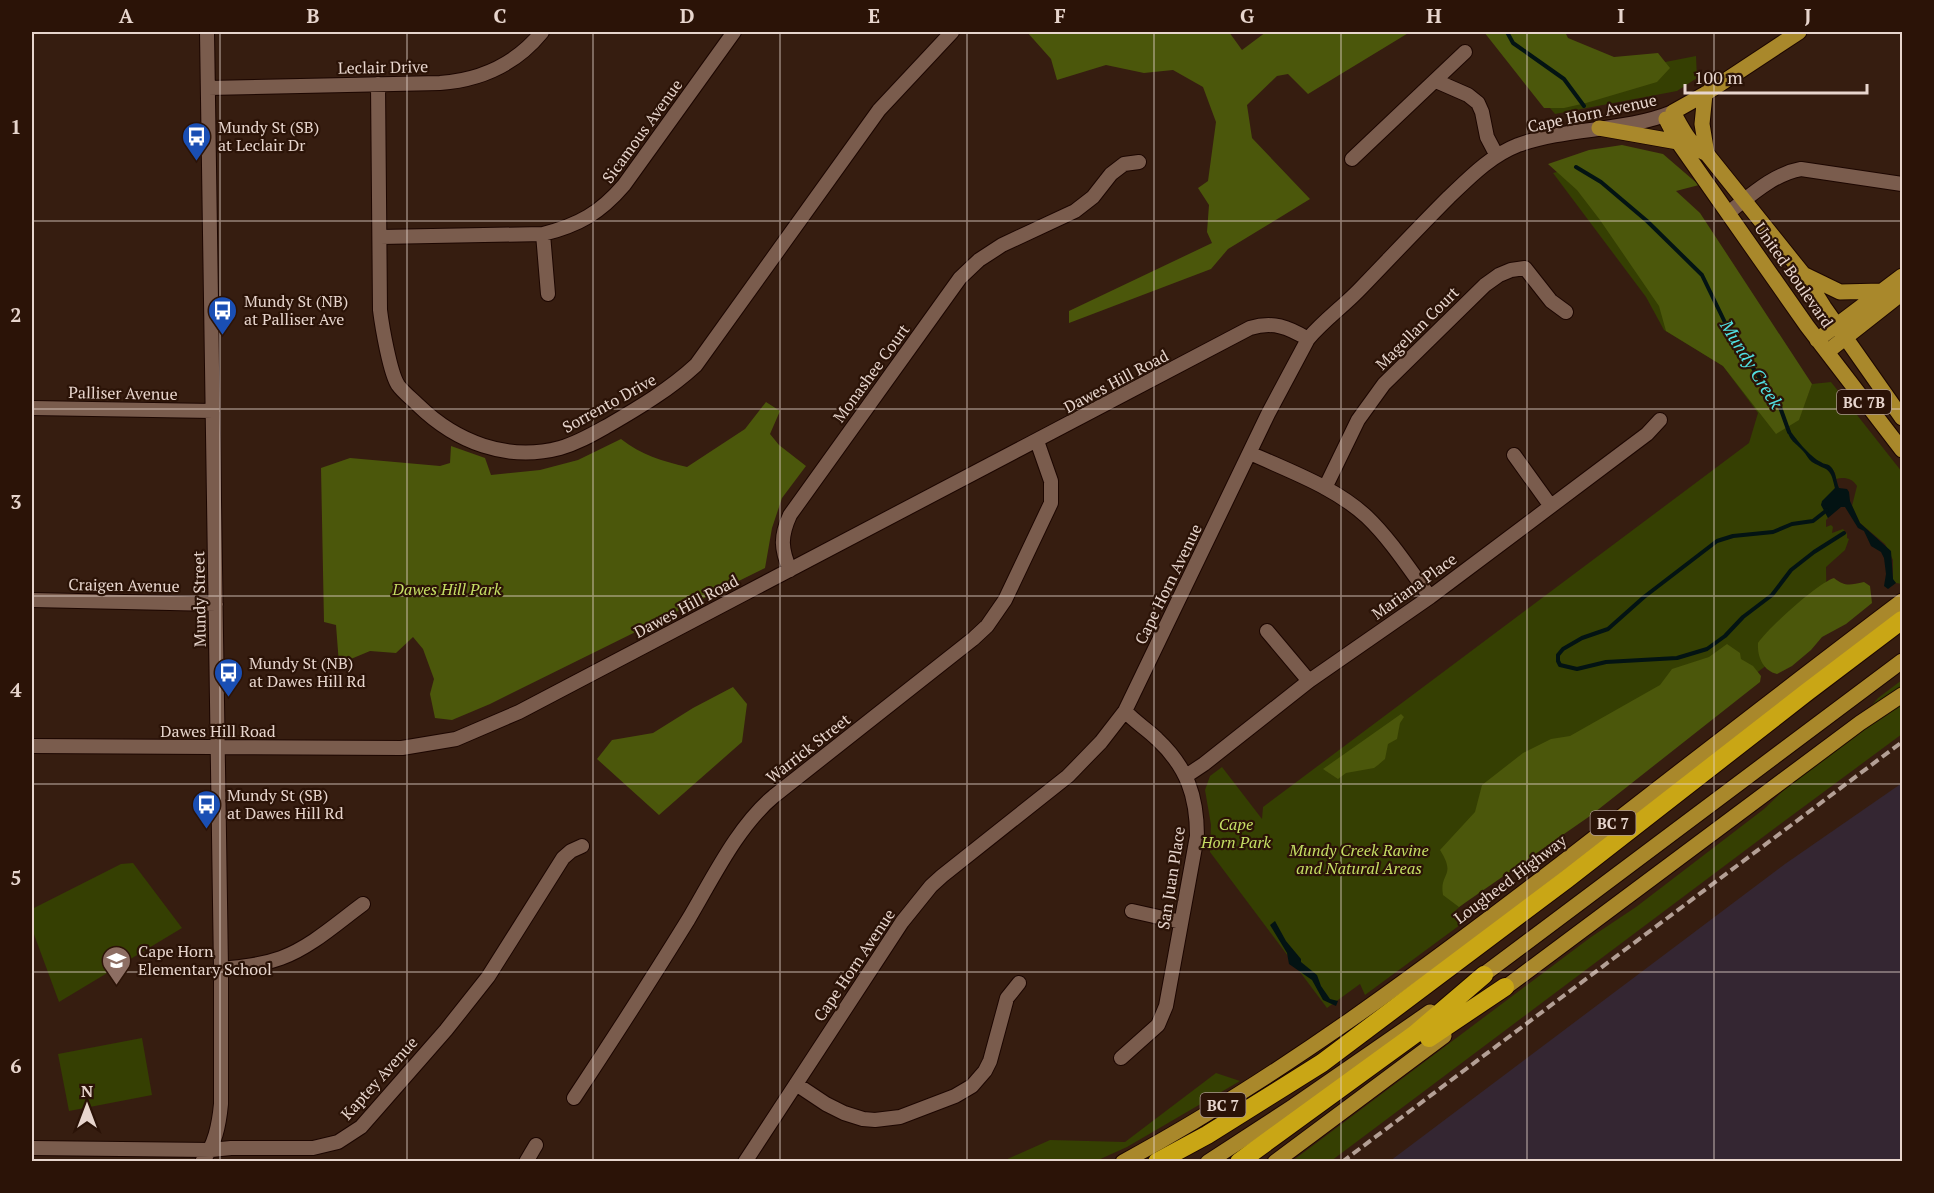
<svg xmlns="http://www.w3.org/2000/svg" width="1934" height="1193" viewBox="0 0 1934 1193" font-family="'PT Serif',serif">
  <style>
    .industrial { fill: #342632 }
    .green { fill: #353f02 }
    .forest { fill: #4b570b }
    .water { fill: #031313 }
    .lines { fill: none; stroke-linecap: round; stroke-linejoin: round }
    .stream { stroke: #031313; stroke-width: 4 }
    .minor-casing { stroke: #1c0600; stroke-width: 16 }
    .major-casing { stroke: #1c0600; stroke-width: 17 }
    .highway-casing { stroke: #1c0600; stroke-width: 20 }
    .minor { stroke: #7a5c4d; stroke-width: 14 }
    .major { stroke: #a9882b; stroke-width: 15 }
    .highway { stroke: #c9a615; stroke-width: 18 }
    .rail { stroke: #b39f95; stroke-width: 4; stroke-dasharray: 9 4.5; stroke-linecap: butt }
    .grid { fill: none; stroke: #e7d5cd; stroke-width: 1.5; stroke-opacity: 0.55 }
    .labels { text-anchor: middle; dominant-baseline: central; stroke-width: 4.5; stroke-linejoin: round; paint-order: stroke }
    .shield { fill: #2b1307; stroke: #af9b92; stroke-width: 1.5 }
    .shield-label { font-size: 15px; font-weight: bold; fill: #e7d5cd }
    .street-label { font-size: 16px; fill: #e7d5cd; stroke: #2b1307 }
    .poi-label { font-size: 16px; fill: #e7d5cd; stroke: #2b1307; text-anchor: start }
    .park-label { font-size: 16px; font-style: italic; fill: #c5de64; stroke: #2b1307 }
    .water-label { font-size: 18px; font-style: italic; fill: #51dfe1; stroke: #2b1307 }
    .neatline { fill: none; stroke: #e7d5cd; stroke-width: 2 }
    .grid-label { font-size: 20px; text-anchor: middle; font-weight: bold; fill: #e7d5cd }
  </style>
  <rect width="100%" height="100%" fill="#361d10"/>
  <!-- industrial -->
  <path class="industrial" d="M1902,783v378h-512l395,-297z"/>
  <!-- green -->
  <path class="green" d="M1486,32l87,48 123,-24 1,22 -20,13 -122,23z
    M1593,162l206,256 13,-34 19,-2 71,90v112l-6,-1 -3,-3v-20l-8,-16 -25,-21 -8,-17 5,-20c-5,-8 -13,-9 -21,-7l-1,-6 -6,-8 -3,3 7,9 2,11 -4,6 -5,20 2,4 -2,2v7l5,-2 2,2 -1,6 11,-4 4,5v4l2,1 -4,11 -19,17 1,53 -228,171 -143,119 8,12 -99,73 -5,-11 -33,24 -117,-156 1,-27 -6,-35 5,-14 12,-9 40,52 1,-12 486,-364 9,-30 -35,-47 -59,-36 -18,-33 -93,-124z
    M1902,680v54l-127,94 -444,333 -40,1 300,-225 45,-30 128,-98 22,-21 45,-35 47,-55z
    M133,863l49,65 -123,74 -27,-73v-20l89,-45z
    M142,1038l10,57 -83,16 -11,-57z
    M1216,1073l24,8 -113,66 -31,14h-93l47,-21 75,2z"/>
  <!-- forest -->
  <path class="forest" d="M1027,32h202l13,18 24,-18h144l-102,62 -20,-20 -11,2 -30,29 5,33 58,61 -82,50 -17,20 -142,54v-12l143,-68 -5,-11 2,-27 -11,-17 10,-7 8,-59 -13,-35 -30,-17 -29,3 -38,-8 -49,15 -6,-21z
    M1484,32h81l3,6 46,19 44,-4 12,15 -13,14 -71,21 -22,5h-20z
    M1622,145l41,9 36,31 -23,6 24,22 112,171 -13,36 -23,14 -53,-68 -57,-35 -7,-25 -59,-86 -23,-30 -29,-26 41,-14z
    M766,402l14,9 -10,23 9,11 27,21 -24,32 -10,30 -7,40 -275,136 -38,16 -17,-2 -5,-24 4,-15 -11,-30 -10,-12 -17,16 -26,-2 -31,13 -3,-39 -12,-3 -3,-154 29,-10 90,8 10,-3 1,-17 34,12 6,17 49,-5 38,-10 43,-21c20,16 41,22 66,28l58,-38z
    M1834,578c11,9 16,7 30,4l6,4 2,17 -26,21 -24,13 -11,13 -19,16 -15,8c-14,-3 -20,-18 -19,-31 10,-15 60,-60 76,-65z
    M1727,644l13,9 1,6 12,7 8,10 -1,6 -170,134 -131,91 -16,-12c-4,-23 14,-18 -3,-45l35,-38 7,-27 41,-32 28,-14 19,-3 90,-51 12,-16 37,-12z
    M733,687l14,17 -5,38 -83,73 -62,-56 15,-19 41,-7 40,-25z
    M1401,714l3,3 -4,6 -3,16 -9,5 -3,15 -7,6 -4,3 -28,5 -8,6 -15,-10z"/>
  <!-- water -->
  <path class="water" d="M1788,427c5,9 23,31 33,35 4,3 5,1 9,4 6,5 6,15 9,22l8,1 2,3 1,9 10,22 31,28 2,28 3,4 -8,6 -4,-3 2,-12 -2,-16 -3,-6 -10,-6 -7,-15 -6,-3 -13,-21h-4l-13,11 -7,-13 1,-4 13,-13c-5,-22 -6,-16 -23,-26 -4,-3 -6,-8 -9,-11 -9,-10 -12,-8 -17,-23z
    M1275,921l11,20 15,18v3l16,13 4,11 9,13 8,2 -2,5 -13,-6 -11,-20 -23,-16 -2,-11 -17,-28z"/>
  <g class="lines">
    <!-- stream -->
    <path class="stream" d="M1507,32l6,11 51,36 20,27
      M1576,167l25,15 46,39 55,54 31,64 47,68 9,25
      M1827,510l-14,11 -21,3 -19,8 -40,4 -16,5 -73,56 -36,32 -26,9 -19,11 -5,6v6l2,4 17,4 29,-7 71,-4 30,-9 18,-13 18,-19 29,-22 19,-25 23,-18 30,-19"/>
    <defs>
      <path id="minor" d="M1436,81l32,14 10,8 4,9 5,25 10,19
        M378,84l2,226c2,16 10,63 18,75 5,7 14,14 20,20 38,37 89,57 142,43 18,-5 33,-14 49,-23 31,-18 61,-36 87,-60l183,-255 73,-78
        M208,88l232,-5c41,-3 76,-19 102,-51
        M1352,159l113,-107
        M1728,213c22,-17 45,-39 73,-44l101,15
        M543,234l5,60
        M380,237l163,-3c36,-9 57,-21 81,-49l110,-153
        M32,408l181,3
        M1250,453c39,18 85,34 117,64 24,23 43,53 63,80
        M1514,455l36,50
        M1325,488l33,-68 26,-36 101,-99 14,-10 12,-5 14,-2 26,33 15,11
        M790,570c-9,-21 -10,-33 0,-55l170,-237 19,-18 23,-15 73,-34 18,-14 18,-23 13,-10 15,-2
        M32,600l184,4
        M1267,631l42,50
        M32,746l370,2 54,-9 63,-27 731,-384c23,-7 38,-1 58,11
        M1186,776l18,-12 105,-83 121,-84 217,-163 13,-14
        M1132,911l49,11
        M221,969c20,-2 40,-4 60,-11 30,-11 56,-35 82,-54
        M1121,1058l37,-33 8,-19 31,-170c0,-40 -10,-69 -40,-97 -10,-10 -22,-17 -32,-28
        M796,1084l30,20 18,9 19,6 12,1 25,-3 55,-21 17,-10 13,-15 5,-10 17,-63 12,-15
        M574,1098c39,-59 77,-118 114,-178 25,-42 49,-93 86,-124l199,-157 14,-13 18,-26 46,-97v-22l-14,-40
        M32,1148l179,2 20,-2h82l25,-6 23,-15 85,-97 42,-53 75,-119 8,-7 11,-5
        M202,1162c13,-17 17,-37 19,-58v-135l-14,-937
        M526,1162l10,-17
        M745,1162l157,-240 29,-36 11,-10 126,-100 33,-34 24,-31 143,-297 40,-75c16,-19 36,-33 53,-51 29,-30 58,-61 88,-91 21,-20 41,-41 69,-52 50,-18 106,-13 155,-33"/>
      <path id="major" d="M1799,32l-94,62 -32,18c8,14 18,36 34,42l97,121 20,32 78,111
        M1705,94l-3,30 5,30
        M1666,119l12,23 129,184 95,124
        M1599,128l79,14
        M1805,275l35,17 42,-1
        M1817,340l85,-64
        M1827,352l75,-59
        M1475,981l427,-320
        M1498,993l362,-270 42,-28
        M1123,1162c157,-85 298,-191 439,-299 113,-88 226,-176 340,-262
        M1208,1162l86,-56 136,-94
        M1275,1162l169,-126"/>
      <path id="highway" d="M1429,1038l76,-51
        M1157,1162l50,-27 115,-72 245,-184 240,-187 95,-72
        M1239,1162l176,-128 69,-59"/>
    </defs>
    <!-- minor casing -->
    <use href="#minor" class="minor-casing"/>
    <!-- major casing -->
    <use href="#major" class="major-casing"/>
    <!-- highway casing -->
    <use href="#highway" class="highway-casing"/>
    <!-- minor -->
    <use href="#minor" class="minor"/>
    <!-- major -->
    <use href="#major" class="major"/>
    <!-- highway -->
    <use href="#highway" class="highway"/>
    <!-- rail -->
    <path class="rail" d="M1342,1162l560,-420"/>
  </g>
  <!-- grid -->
  <path class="grid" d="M220,32v1130M407,32v1130M593,32v1130M780,32v1130M967,32v1130M1154,32v1130M1341,32v1130M1527,32v1130M1714,32v1130M32,221h1870M32,409h1870M32,596h1870M32,784h1870M32,972h1870"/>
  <!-- icons -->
  <defs>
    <symbol id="bus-pin" viewBox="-11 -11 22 30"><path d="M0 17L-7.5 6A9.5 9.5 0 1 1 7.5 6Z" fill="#1a4fb4" stroke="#2b1307"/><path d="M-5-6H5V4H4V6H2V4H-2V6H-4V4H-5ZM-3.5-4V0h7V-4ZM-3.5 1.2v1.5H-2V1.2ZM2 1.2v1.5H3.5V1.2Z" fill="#fff"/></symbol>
    <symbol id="school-pin" viewBox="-11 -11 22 30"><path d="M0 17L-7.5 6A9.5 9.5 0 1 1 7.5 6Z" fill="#8d6e63" stroke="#2b1307"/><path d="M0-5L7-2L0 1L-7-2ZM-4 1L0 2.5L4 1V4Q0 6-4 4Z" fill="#fff"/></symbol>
  </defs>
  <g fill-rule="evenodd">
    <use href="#bus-pin" x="180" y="120" width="33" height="45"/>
    <use href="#bus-pin" x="206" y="294" width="33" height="45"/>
    <use href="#bus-pin" x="212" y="656" width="33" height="45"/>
    <use href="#bus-pin" x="190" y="788" width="33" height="45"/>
    <use href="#school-pin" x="100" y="944" width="33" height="45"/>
  </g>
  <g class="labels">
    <!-- shield labels -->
    <g class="shield">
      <rect x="1837" y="390" width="54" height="24" rx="4.5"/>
      <rect x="1590.5" y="811" width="45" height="24" rx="4.5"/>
      <rect x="1200.5" y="1093" width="45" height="24" rx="4.5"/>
    </g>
    <g class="shield-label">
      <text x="1864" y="402">BC 7B</text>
      <text x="1613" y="823">BC 7</text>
      <text x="1223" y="1105">BC 7</text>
    </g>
    <!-- street labels -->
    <g class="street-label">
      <text transform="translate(383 67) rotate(-1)">Leclair Drive</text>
      <text transform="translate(1592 113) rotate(-12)">Cape Horn Avenue</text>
      <text transform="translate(642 131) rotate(-54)">Sicamous Avenue</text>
      <text transform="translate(1794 275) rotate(55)">United Boulevard</text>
      <text transform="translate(1417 328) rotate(-45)">Magellan Court</text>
      <text transform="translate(871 373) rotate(-54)">Monashee Court</text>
      <text transform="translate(1116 381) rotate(-28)">Dawes Hill Road</text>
      <text transform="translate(123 393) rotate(1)">Palliser Avenue</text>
      <text transform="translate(609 403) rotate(-29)">Sorrento Drive</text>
      <text transform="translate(1168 584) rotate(-64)">Cape Horn Avenue</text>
      <text transform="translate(124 585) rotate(1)">Craigen Avenue</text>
      <text transform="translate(1414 586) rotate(-36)">Mariana Place</text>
      <text transform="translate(199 599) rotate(-91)">Mundy Street</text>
      <text transform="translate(686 606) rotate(-28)">Dawes Hill Road</text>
      <text x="218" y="731">Dawes Hill Road</text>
      <text transform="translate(808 748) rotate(-38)">Warrick Street</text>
      <text transform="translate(1171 878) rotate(-81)">San Juan Place</text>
      <text transform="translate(1510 879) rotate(-37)">Lougheed Highway</text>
      <text transform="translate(854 965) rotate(-56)">Cape Horn Avenue</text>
      <text transform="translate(379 1078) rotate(-48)">Kaptey Avenue</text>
    </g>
    <!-- poi labels -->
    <g class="poi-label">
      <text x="218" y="127">Mundy St (SB)<tspan x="218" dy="18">at Leclair Dr</tspan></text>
      <text x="244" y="301">Mundy St (NB)<tspan x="244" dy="18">at Palliser Ave</tspan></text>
      <text x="249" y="663">Mundy St (NB)<tspan x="249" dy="18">at Dawes Hill Rd</tspan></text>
      <text x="227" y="795">Mundy St (SB)<tspan x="227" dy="18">at Dawes Hill Rd</tspan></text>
      <text x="138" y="951">Cape Horn<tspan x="138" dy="18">Elementary School</tspan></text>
    </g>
    <!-- park labels -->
    <g class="park-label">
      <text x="447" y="589">Dawes Hill Park</text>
      <text x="1236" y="824">Cape<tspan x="1236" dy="18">Horn Park</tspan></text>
      <text x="1359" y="850">Mundy Creek Ravine<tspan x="1359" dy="18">and Natural Areas</tspan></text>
    </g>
    <!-- water labels -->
    <g class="water-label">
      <text transform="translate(1752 364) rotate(58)">Mundy Creek</text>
    </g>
  </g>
  <!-- border -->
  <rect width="1934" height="1193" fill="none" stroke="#2b1307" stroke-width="66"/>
  <!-- north arrow -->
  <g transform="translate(87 1106)" stroke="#2b1307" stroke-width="4.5" paint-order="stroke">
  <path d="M0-4.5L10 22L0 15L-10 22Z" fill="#e7d5cd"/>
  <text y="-9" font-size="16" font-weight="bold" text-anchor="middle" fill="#e7d5cd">N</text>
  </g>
  <!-- scale -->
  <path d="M1685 84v9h182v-9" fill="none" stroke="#e7d5cd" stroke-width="3"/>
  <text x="1694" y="84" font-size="18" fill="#e7d5cd" stroke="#2b1307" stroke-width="4.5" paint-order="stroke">100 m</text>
  <rect x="33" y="33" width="1868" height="1127" class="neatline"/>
  <g class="grid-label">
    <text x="126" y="23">A</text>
    <text x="313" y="23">B</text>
    <text x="500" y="23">C</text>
    <text x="687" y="23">D</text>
    <text x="874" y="23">E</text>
    <text x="1060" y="23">F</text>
    <text x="1247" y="23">G</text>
    <text x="1434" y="23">H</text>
    <text x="1621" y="23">I</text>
    <text x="1808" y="23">J</text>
    <text x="16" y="134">1</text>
    <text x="16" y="322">2</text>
    <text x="16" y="509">3</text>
    <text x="16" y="697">4</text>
    <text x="16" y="885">5</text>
    <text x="16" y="1073">6</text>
  </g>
</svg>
